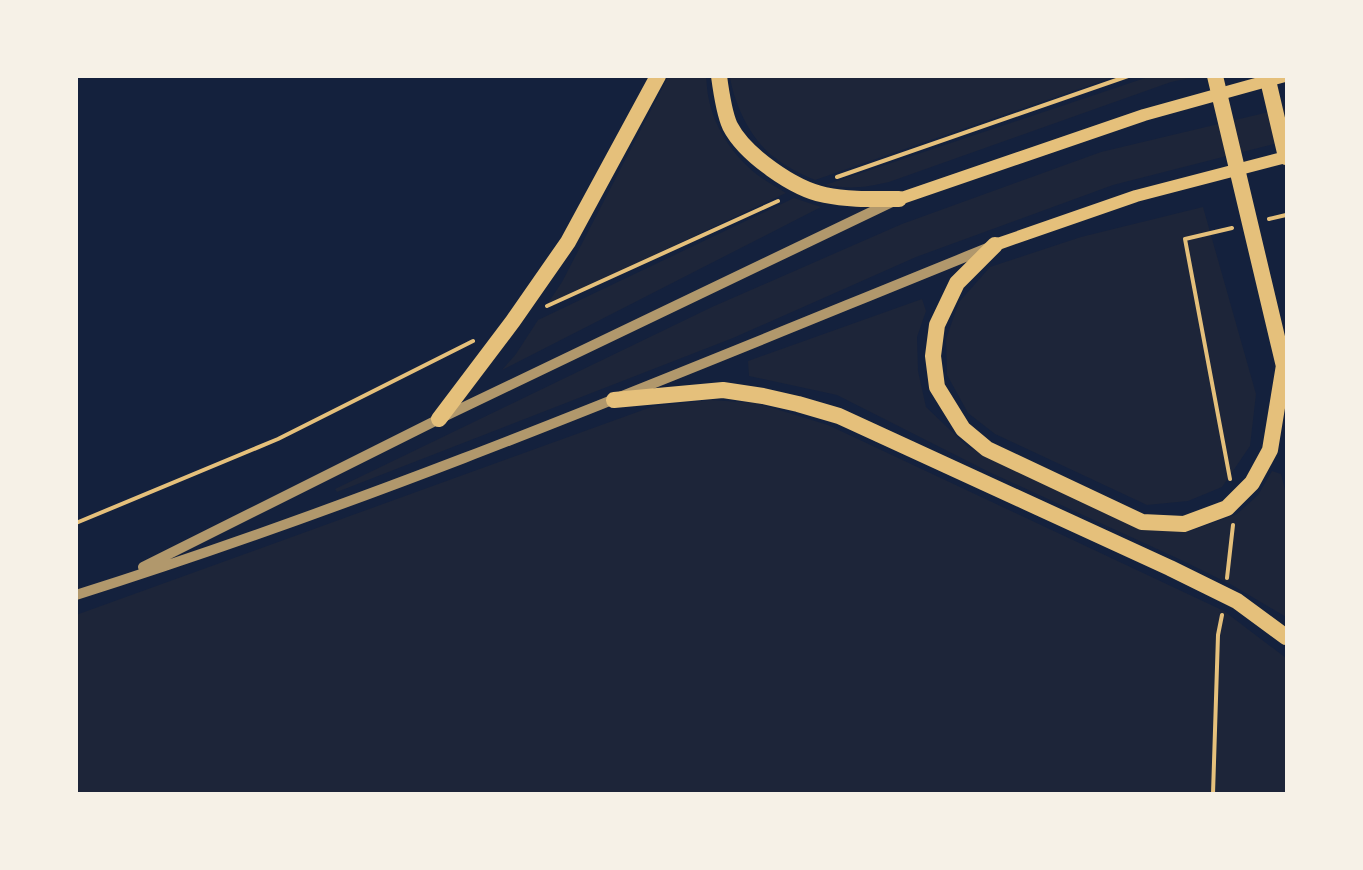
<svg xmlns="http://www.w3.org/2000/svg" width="1363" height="870" viewBox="0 0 1363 870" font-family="Ubuntu,sans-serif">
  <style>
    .green { fill: #1d2539 }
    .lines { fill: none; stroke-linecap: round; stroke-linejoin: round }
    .path { stroke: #e5c07b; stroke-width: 4 }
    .tertiary { stroke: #b1986c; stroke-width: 10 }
    .secondary { stroke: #e5c07b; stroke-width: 12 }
    .trunk { stroke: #e5c07b; stroke-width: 16 }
  </style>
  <rect width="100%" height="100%" fill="#14213d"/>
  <!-- green -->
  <path class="green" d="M1151,76l44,1 -24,5 -282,100c-26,6 -37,7 -64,3z
    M668,77h38c1,7 1,16 3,23 6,30 28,61 53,78 7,5 16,10 24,15l-240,113 16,-24z
    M730,77v-1l384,1 -299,103c-14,-6 -29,-13 -41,-23 -23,-17 -40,-53 -44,-80z
    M1286,108v33l-173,44 -197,72 -183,81 -396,154 -2,-3 377,-182 190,-83 199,-72z
    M794,198l27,9 -319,163 14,-16 22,-34z
    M1203,207l53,187 -6,52 -28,41 -34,14 -41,4 -152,-71 -27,-21 -21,-38 -1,-36 13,-37 31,-35 91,-30z
    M922,299l4,12 -9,26 1,34 8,36 42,40 179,83 40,2 50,-18 21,-19 14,-24 9,3 5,20v123l-54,-32 -53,-26 -190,-87 -152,-77 -88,-19 -1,-15z
    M711,400l45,3 72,22 396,186 62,47v135h-1209l-1,-178 578,-209z"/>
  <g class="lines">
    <!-- path -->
    <path class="path" d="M837,177l291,-101
      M1269,219l17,-4
      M547,306l231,-105
      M1230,479l-45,-240 47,-11
      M76,523l202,-84 195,-98
      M1227,578l6,-53
      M1213,794l5,-159 4,-20"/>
    <!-- tertiary -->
    <path class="tertiary" d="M143,567l296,-148 453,-217
      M76,595c311,-98 612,-226 914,-348"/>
    <!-- secondary -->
    <path class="secondary" d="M899,199l245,-84 141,-39
      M995,245l141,-49 150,-39"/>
    <!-- trunk -->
    <path class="trunk" d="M719,76c2,15 5,37 11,50 15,29 64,63 95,69 24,5 49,4 74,4
      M1215,76l71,299
      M1267,76l19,81
      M995,245l-38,38 -20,42 -4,31 4,31 26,42 24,20 155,73 42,2 43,-16 25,-25 18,-33 14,-85
      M614,400l109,-10 40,6 35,8 41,12 331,152 67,33 49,36
      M439,419l74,-98 55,-79 90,-166"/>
  </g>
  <!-- border -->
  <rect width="1363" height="870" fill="none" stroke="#f6f1e7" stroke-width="156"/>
</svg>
